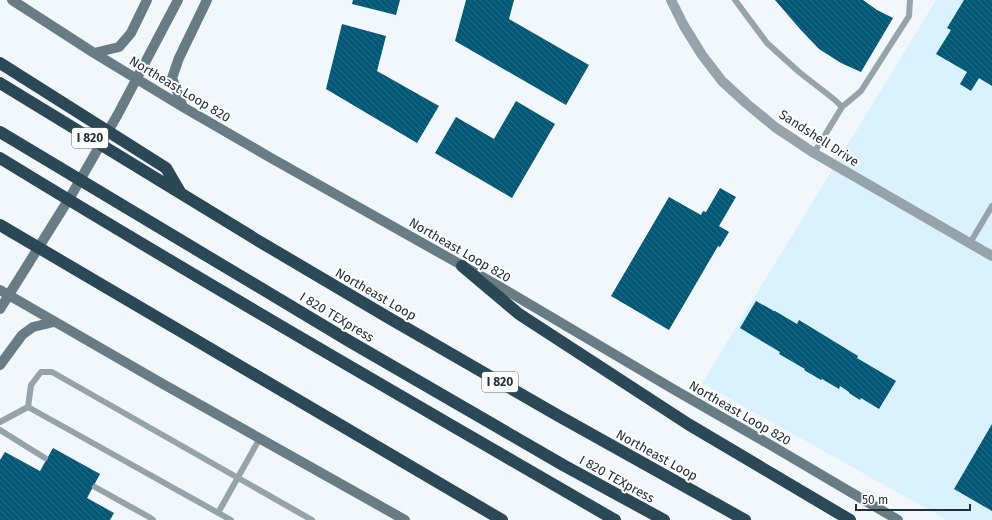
<svg xmlns="http://www.w3.org/2000/svg" width="992" height="520" viewBox="0 0 992 520" font-family="'Fira Sans',sans-serif">
  <style>
    .built { fill: #daf2ff }
    .building { fill: url(#building-back-hatch) }
    .lines { fill: none; stroke-linecap: round; stroke-linejoin: round }
    .lane { stroke: #96a3aa; stroke-width: 6 }
    .street { stroke: #96a3aa; stroke-width: 10 }
    .secondary { stroke: #687c86; stroke-width: 10 }
    .highway { stroke: #2b4856; stroke-width: 12 }
    .labels { text-anchor: middle; dominant-baseline: central; stroke-width: 4; stroke-linejoin: round; paint-order: stroke }
    .shield { fill: #fff; stroke: #646d72; stroke-width: 1 }
    .shield-label { font-size: 12px; font-weight: bold; fill: #222f35 }
    .street-label { font-size: 13px; fill: #222f35; stroke: #fff }
  </style>
  <defs>
    <pattern id="building-back-hatch" width="6" height="6" patternUnits="userSpaceOnUse"><rect width="6" height="6" fill="#005776"/><path d="M-1 5l2 2M0 0l6 6M5-1l2 2" fill="none" stroke="#266c85"/></pattern>
  </defs>
  <rect width="100%" height="100%" fill="#f1f7fb"/>
  <!-- built -->
  <path class="built" d="M936,0h56v520h-45l-245,-137z"/>
  <!-- building -->
  <path class="building" d="M353,0h47l-4,15 -44,-11z
    M466,0h48l-5,19 80,46 -23,40 -111,-64z
    M775,0h88l14,10 16,8 -32,54 -20,-9 -22,-14 -19,-20z
    M964,0h28v86l-13,-8 -8,13 -11,-7 7,-12 -31,-18 15,-24 -4,-2z
    M342,24l44,12 -9,35 62,35 -22,37 -91,-54z
    M516,101l39,23 -43,74 -77,-45 21,-36 38,22z
    M720,188l16,9 -17,29 10,6 -9,15 -2,-1 -49,84 -58,-34 58,-99 32,18 2,-4 3,1z
    M756,301l18,10h1l22,13 2,-4 59,36 -1,2 39,23 -17,28 -18,-11 -1,2 -11,-7v-1l-9,-6 -1,3 -17,-10 -1,1 -17,-10 1,-1 -26,-15 1,-2 -40,-24z
    M992,424v87l-38,-22z
    M53,448l47,26 -13,24 27,15 -4,7h-110v-60l5,-8 35,19z"/>
  <g class="lines">
    <!-- lane -->
    <path class="lane" d="M735,0l32,43 32,29 36,28 7,7
      M814,153l28,-46 19,-16 48,-75 1,-16
      M970,243l22,-37
      M28,407l3,-22 10,-13h11l260,148
      M0,422l28,-15 203,113
      M0,430l45,28
      M95,487l54,30 4,3
      M218,513l42,-75"/>
    <!-- street -->
    <path class="street" d="M671,0l13,26 18,29 20,26 25,23 28,23 39,26 178,103"/>
    <!-- secondary -->
    <path class="secondary" d="M12,0l82,53 89,54 88,51 226,127 176,104 101,58 124,73
      M94,53l25,-6 12,-14 16,-33
      M183,107l-11,-29 7,-20 28,-58
      M0,290l163,94 242,136
      M0,309l72,-115 46,-80 60,-114
      M0,365l22,-30 11,-8 21,-5"/>
    <!-- highway -->
    <path class="highway" d="M0,63l166,105 14,24
      M0,83l257,157 132,78 168,97 188,105
      M0,132l349,209 214,124 101,55
      M0,158c203,124 409,243 615,362
      M0,225l502,295
      M462,266l57,48 169,110 162,96"/>
  </g>
  <g class="labels">
    <!-- shield labels -->
    <g class="shield">
      <rect x="72" y="128" width="36" height="20" rx="3"/>
      <rect x="482" y="372" width="36" height="20" rx="3"/>
    </g>
    <g class="shield-label">
      <text x="90" y="138">I 820</text>
      <text x="500" y="382">I 820</text>
    </g>
    <!-- street labels -->
    <g class="street-label">
      <text transform="translate(180 89) rotate(31)">Northeast Loop 820</text>
      <text transform="translate(819 138) rotate(33)">Sandshell Drive</text>
      <text transform="translate(460 250) rotate(30)">Northeast Loop 820</text>
      <text transform="translate(376 294) rotate(30)">Northeast Loop</text>
      <text transform="translate(337 317) rotate(31)">I 820 TEXpress</text>
      <text transform="translate(740 413) rotate(30)">Northeast Loop 820</text>
      <text transform="translate(657 455) rotate(29)">Northeast Loop</text>
      <text transform="translate(617 479) rotate(29)">I 820 TEXpress</text>
    </g>
  </g>
  <!-- scale -->
  <path d="M856 504v6h114v-6" fill="none" stroke="#222f35" stroke-width="2"/>
  <text x="862" y="504" font-size="12" fill="#222f35" stroke="#ffffff" stroke-width="3" paint-order="stroke">50 m</text>
</svg>
